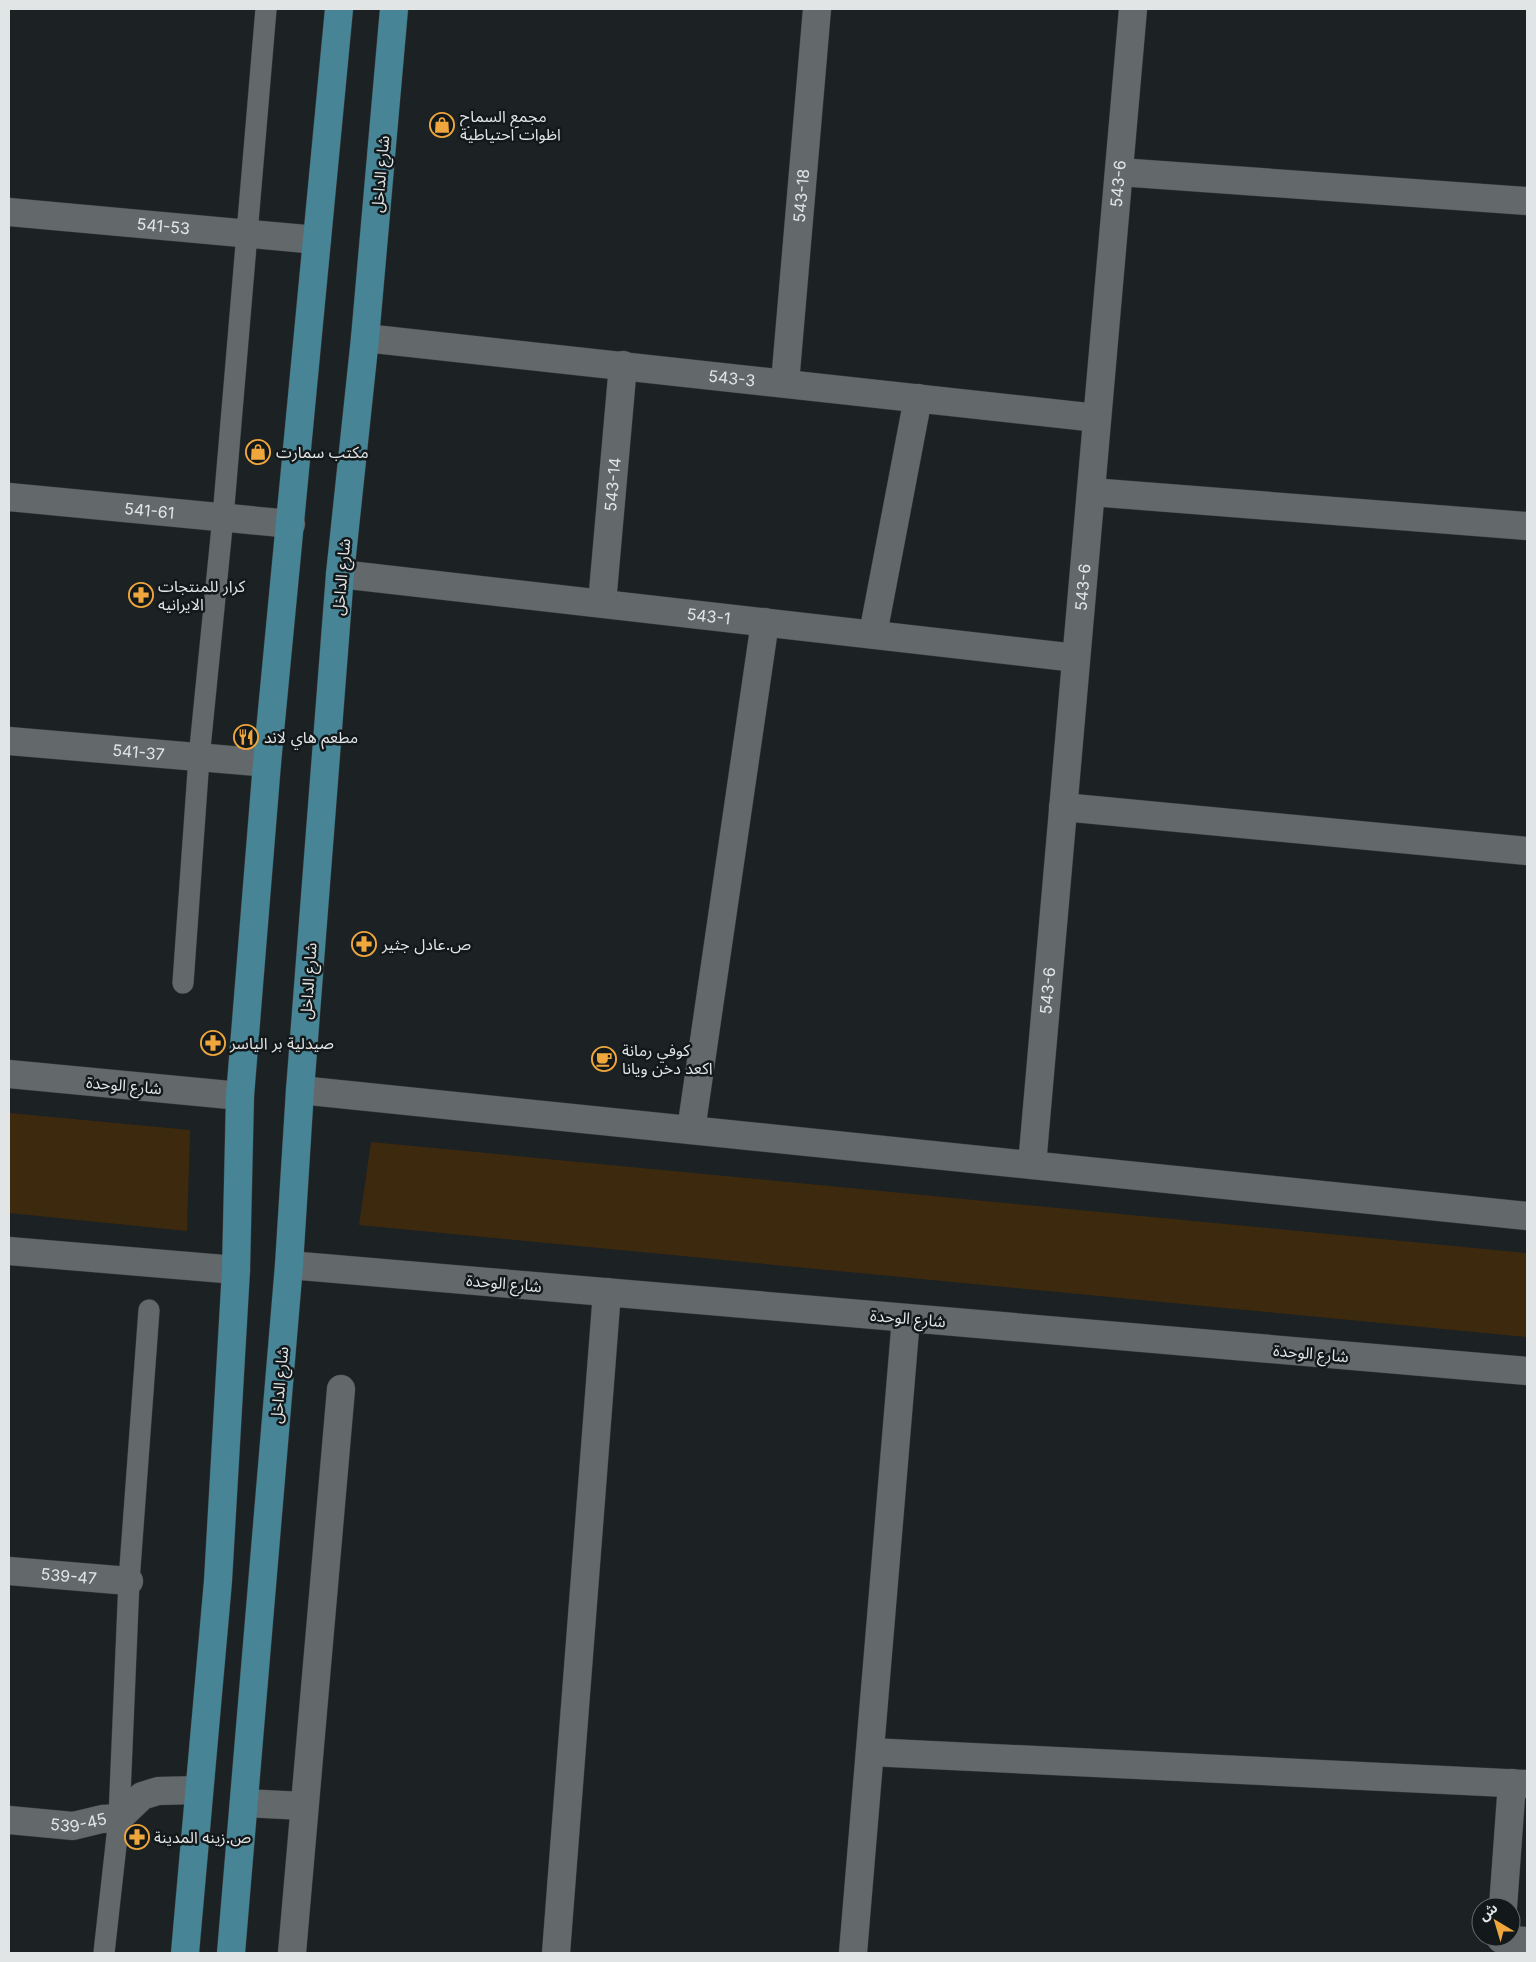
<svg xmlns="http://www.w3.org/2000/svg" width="1536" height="1962" viewBox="0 0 1536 1962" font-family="Inter,'Noto Sans Arabic',sans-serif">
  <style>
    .green { fill: #3d2a0e }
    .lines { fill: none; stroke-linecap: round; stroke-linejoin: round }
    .lane-casing { stroke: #373b3c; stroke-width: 22 }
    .street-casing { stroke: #373b3c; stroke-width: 29 }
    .secondary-casing { stroke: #373b3c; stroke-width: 29 }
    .primary-casing { stroke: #373b3c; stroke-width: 29 }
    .lane { stroke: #63696b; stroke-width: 21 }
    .street { stroke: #63696b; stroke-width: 28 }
    .secondary { stroke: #63696b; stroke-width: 28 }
    .primary { stroke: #468496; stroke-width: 28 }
    .labels { text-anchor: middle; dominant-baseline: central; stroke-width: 5; stroke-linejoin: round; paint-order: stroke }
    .poi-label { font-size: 16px; fill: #e2e5e6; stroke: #13181a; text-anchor: start }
    .street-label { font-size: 16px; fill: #e2e5e6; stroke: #13181a }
  </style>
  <rect width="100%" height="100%" fill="#1c2123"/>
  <!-- green -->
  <path class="green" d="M9,1113l181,17 -3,101 -178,-18z
    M371,1142l1156,111v84l-1168,-112z"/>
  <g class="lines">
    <defs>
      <path id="lane" d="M183,983l16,-225 24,-241 43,-508
        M104,1953l15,-135 10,-237 20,-271"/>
      <g id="street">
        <path d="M1119,172l408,29"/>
        <path id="s1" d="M9,212l308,28"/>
        <path id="s2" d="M365,338l732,80"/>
        <path id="s3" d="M785,383l32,-374"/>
        <path d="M1091,492l436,34"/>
        <path id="s4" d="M9,497l282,27"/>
        <path id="s5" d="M340,574l736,84"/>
        <path id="s6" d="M602,603l21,-238"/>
        <path d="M873,634l45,-236"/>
        <path id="s7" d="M9,741l258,22"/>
        <path d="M1063,807l464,44"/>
        <path d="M691,1130l74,-508"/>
        <path id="s8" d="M1032,1165l101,-1156"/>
        <path id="s9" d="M9,1571l120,10"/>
        <path d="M870,1752l657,32"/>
        <path d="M244,1803l60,3"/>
        <path id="s10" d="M9,1820l64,6 29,-7 17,-1 23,-22 16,-5 41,-1"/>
        <path d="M1503,1907l9,-124"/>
        <path d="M1501,1939l26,2"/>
        <path d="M292,1953l49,-564"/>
        <path d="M556,1953l51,-661"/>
        <path d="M853,1953l53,-635"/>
      </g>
      <path id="secondary" d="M9,1074l231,22
        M300,1090l1227,126
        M9,1251l227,19
        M289,1265l1238,106"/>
      <path id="primary" d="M185,1953l33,-372 18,-311 4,-174 27,-333 72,-754
        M231,1953l58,-688 11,-175 40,-516 25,-236 29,-329"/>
    </defs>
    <!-- lane casing -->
    <use href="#lane" class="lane-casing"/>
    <!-- street casing -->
    <use href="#street" class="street-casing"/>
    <!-- secondary casing -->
    <use href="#secondary" class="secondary-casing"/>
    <!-- primary casing -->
    <use href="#primary" class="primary-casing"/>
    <!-- lane -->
    <use href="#lane" class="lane"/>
    <!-- street -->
    <use href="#street" class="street"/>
    <!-- secondary -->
    <use href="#secondary" class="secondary"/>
    <!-- primary -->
    <use href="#primary" class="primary"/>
  </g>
  <!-- icons -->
  <defs>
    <symbol id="shop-ring" viewBox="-11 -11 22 22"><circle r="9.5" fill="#13181a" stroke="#efa73d" stroke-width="1.5"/><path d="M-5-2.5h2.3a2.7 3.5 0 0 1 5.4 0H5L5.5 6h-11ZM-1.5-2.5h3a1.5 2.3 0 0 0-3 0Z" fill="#efa73d"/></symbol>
    <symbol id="pharmacy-ring" viewBox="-11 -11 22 22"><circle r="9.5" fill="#13181a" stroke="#efa73d" stroke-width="1.5"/><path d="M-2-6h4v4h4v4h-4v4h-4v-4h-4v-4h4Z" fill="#efa73d"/></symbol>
    <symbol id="restaurant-ring" viewBox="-11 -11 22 22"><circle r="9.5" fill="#13181a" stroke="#efa73d" stroke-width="1.5"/><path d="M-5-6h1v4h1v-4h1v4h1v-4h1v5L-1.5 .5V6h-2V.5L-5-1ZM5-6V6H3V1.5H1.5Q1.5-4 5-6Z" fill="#efa73d"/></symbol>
    <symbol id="cafe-ring" viewBox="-11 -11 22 22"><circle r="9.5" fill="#13181a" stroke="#efa73d" stroke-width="1.5"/><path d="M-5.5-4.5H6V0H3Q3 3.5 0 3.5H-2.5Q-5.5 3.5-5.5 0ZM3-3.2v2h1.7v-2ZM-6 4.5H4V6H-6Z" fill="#efa73d"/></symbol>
  </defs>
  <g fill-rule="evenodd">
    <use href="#shop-ring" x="428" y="111" width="28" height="28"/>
    <use href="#shop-ring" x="244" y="438" width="28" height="28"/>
    <use href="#pharmacy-ring" x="127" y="581" width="28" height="28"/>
    <use href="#restaurant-ring" x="232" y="723" width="28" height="28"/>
    <use href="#pharmacy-ring" x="350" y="930" width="28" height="28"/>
    <use href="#pharmacy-ring" x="199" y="1029" width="28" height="28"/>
    <use href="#cafe-ring" x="590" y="1045" width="28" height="28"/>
    <use href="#pharmacy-ring" x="123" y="1823" width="28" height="28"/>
  </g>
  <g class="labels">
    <!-- poi labels -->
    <g class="poi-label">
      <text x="460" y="116">مجمع السماح<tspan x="460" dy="18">اظوات احتياطية</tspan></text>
      <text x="276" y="452">مكتب سمارت</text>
      <text x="158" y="586">كرار للمنتجات<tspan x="158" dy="18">الايرانيه</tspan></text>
      <text x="264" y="737">مطعم هاي لاند</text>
      <text x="382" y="944">ص.عادل جثير</text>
      <text x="230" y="1043">صيدلية بر الياسر</text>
      <text x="622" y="1050">كوفي رمانة<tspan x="622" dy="18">اكعد دخن ويانا</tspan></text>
      <text x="154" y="1837">ص.زينه المدينة</text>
    </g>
    <!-- street labels -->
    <g class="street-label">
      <text transform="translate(380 174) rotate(-85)">شارع الداخل</text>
      <text stroke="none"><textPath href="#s8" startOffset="985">543-6</textPath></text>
      <text stroke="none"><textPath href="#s3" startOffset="188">543-18</textPath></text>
      <text stroke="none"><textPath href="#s1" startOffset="155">541-53</textPath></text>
      <text stroke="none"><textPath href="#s2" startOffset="369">543-3</textPath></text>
      <text stroke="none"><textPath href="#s6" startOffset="119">543-14</textPath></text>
      <text stroke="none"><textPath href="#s4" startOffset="141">541-61</textPath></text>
      <text transform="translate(341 577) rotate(-85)">شارع الداخل</text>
      <text stroke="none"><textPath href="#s8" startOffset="580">543-6</textPath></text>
      <text stroke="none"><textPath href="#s5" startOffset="371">543-1</textPath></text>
      <text stroke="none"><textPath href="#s7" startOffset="130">541-37</textPath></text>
      <text transform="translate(308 981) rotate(-86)">شارع الداخل</text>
      <text stroke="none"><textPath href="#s8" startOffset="175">543-6</textPath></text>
      <text transform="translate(124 1085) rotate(5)">شارع الوحدة</text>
      <text transform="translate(504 1283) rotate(5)">شارع الوحدة</text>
      <text transform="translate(908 1318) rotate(5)">شارع الوحدة</text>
      <text transform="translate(1311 1353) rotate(5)">شارع الوحدة</text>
      <text transform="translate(279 1385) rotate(-85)">شارع الداخل</text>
      <text stroke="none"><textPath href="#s9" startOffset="60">539-47</textPath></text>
      <text stroke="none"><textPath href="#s10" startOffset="70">539-45</textPath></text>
    </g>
  </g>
  <!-- border -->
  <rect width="1536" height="1962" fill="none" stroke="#e2e5e6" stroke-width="20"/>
  <!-- north arrow -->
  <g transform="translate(1496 1922) rotate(322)"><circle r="24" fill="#13181a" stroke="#666a6c"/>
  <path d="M0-4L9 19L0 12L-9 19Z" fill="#efa73d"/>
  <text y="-8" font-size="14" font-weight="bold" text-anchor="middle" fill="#e2e5e6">ش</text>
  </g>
</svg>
